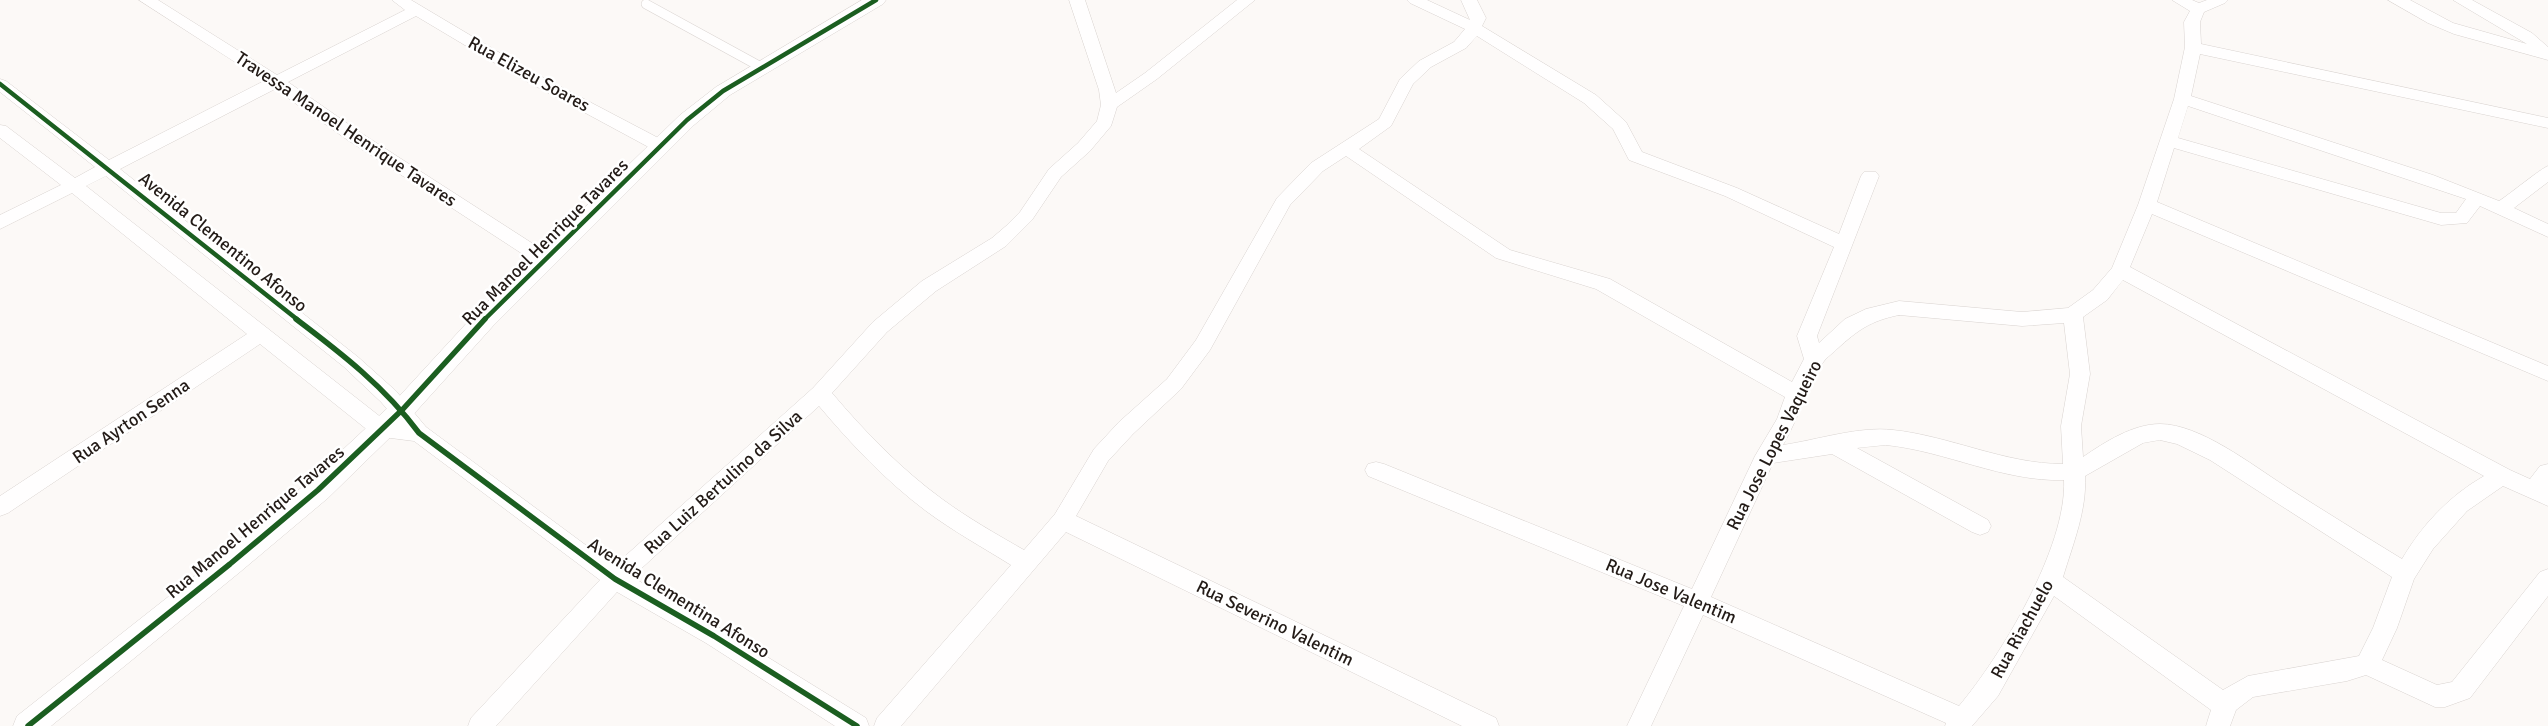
<svg xmlns="http://www.w3.org/2000/svg" width="2548" height="726" viewBox="0 0 2548 726" font-family="Signika,sans-serif">
  <style>
    .lines { fill: none; stroke-linecap: round; stroke-linejoin: round }
    .service-casing { stroke: #d9d3d0; stroke-width: 10 }
    .minor-casing { stroke: #d9d3d0; stroke-width: 1 }
    .tertiary-casing { stroke: #d9d3d0; stroke-width: 1 }
    .service { stroke: #fffefe; stroke-width: 9 }
    .minor { fill: #fffefe; fill-rule: evenodd }
    .tertiary { fill: #fffefe; fill-rule: evenodd }
    .cycleway-far1-casing { stroke: #fff; stroke-width: 7 }
    .cycleway-casing { stroke: #fff; stroke-width: 9 }
    .cycleway-far1 { stroke: #1b5e20; stroke-width: 4.5 }
    .cycleway { stroke: #1b5e20; stroke-width: 5.5 }
    .labels { text-anchor: middle; dominant-baseline: central; stroke-width: 5; stroke-linejoin: round; paint-order: stroke }
    .street-label { font-size: 18px; fill: #231b17; stroke: #fff }
  </style>
  <rect width="100%" height="100%" fill="#fcf9f7"/>
  <g class="lines">
    <defs>
      <path id="service" d="M646,4l115,63"/>
      <path id="minor" d="M139,0h19l119,75 128,-65 -13,-10h19l116,69 139,73 3,4 -3,4h-12l-139,-75 -99,-59 -128,66 73,51 191,123 2,4 -2,4 -7,2 -7,-2 -189,-123 -74,-52 -155,80 238,188 38,34 30,36 188,139 199,-178 60,-66 49,-41 70,-43 14,-12 14,-14 29,-43 29,-26 19,-22 4,-16 -2,-15 -30,-90h16l31,93 29,-20 92,-73h18l-98,79 -40,28 -6,19 -21,25 -29,26 -29,43 -26,26 -70,45 -49,41 -55,61c33,39 69,76 110,106 26,19 54,35 82,51l31,-36 39,-65 25,-27 48,-43 29,-39 81,-142 34,-35 68,-44 21,-40 19,-18 35,-19 11,-13 -55,-26 -3,-3h20l43,20 -9,-20h16l9,18 -4,8 114,69 30,27 16,30 95,36 102,46 22,-58 3,-4h12l3,4 -62,160 2,7 26,-24 21,-10 33,-8 123,11 46,-4 25,-18 19,-22 26,-63 36,-106 11,-52 -1,-25 6,-11 -18,-11h20l7,3 8,-3h21l-3,3 -21,9 -4,10 1,22 347,74v10l-348,-74 -9,42 242,79 66,26c11,-7 41,-32 49,-35v16l-34,26 34,16v13l-68,-31 -13,17 -26,2 -267,-77 -17,54 391,164v15l-396,-167 -22,53 380,203 20,9 10,-13 8,-2v42l-45,-20 -36,25 -34,38 -19,30 -17,49 -15,32 55,25 15,-3 88,-110 8,-3v27l-78,102 -25,9h-10l-69,-32 -19,6 -94,16 -17,13 -6,16h-24l5,-16 -157,-114 -56,100 -26,30h-27l1,-3 -243,-108 -52,111h-24l57,-120 -316,-130 -3,-6 3,-6 8,-2 8,2 308,125 63,-133 22,-37 8,-22 -189,-108 -100,-31 -150,-102 -23,15 -33,34 -80,145 -29,39 -48,45 -25,27 -32,55 420,202 3,8h-37l-396,-194 -165,194h-27l3,-8 134,-153c-29,-18 -58,-34 -85,-54 -40,-30 -75,-67 -107,-105l-187,171 90,52 144,89 3,8h-34l-129,-83 -89,-51 -121,134h-28l3,-8 129,-138 -186,-139 -39,-5 -115,-92 -252,169 -8,3v-20l247,-162 -175,-141 -72,36v-14l61,-30 -61,-47v-13l6,1 69,52 20,-11 -95,-75v-13l6,2 103,79 155,-79zM1477,36l107,67 29,26 16,31 96,36 109,51 -37,89 7,23 -12,23 -182,-103 -100,-29 -151,-101 32,-23 22,-42 18,-17 35,-19zM2188,106l278,93 -10,14h-15l-263,-75zM106,176l238,191 37,35 19,22 -13,-2 -301,-236zM2123,280l361,196c-35,20 -62,49 -82,83 -39,-24 -78,-48 -117,-73 -33,-21 -85,-62 -125,-62 -27,0 -55,18 -77,33l-2,-31 9,-52 -7,-57 24,-17zM1899,315l123,11 42,-3 6,51 -9,52 2,38c-58,0 -113,-28 -170,-34 -34,-4 -76,10 -110,15 15,-26 23,-54 38,-79 3,-7 11,-12 16,-17 21,-19 33,-28 62,-34zM2160,440l17,4 33,16 182,117 -19,51 -14,28 -111,20 -25,14 -160,-113c10,-33 24,-67 22,-101l58,-33zM1886,445c60,6 117,37 178,35 3,67 -63,176 -105,226l-248,-109 62,-134 59,-9 140,78 8,3 8,-3 3,-6 -3,-6 -131,-72z
        M2388,0h22l43,23 74,21 -74,-44h19l60,33 16,14v13l-94,-26 -26,-11z"/>
      <path id="tertiary" d="M862,0h24l-3,4 -153,91 -36,30 -201,201 -81,90 -84,82 -88,74 -189,154h-38l4,-10 203,-160 88,-74 86,-80 81,-88 205,-199 36,-28z"/>
    </defs>
    <!-- service casing -->
    <use href="#service" class="service-casing"/>
    <!-- minor casing -->
    <use href="#minor" class="minor-casing"/>
    <!-- tertiary casing -->
    <use href="#tertiary" class="tertiary-casing"/>
    <!-- service -->
    <use href="#service" class="service"/>
    <!-- minor -->
    <use href="#minor" class="minor"/>
    <!-- tertiary -->
    <use href="#tertiary" class="tertiary"/>
    <defs>
      <path id="cycleway-far1" d="M0,84l298,236
        M484,320l203,-200 36,-29 153,-91"/>
      <path id="cycleway" d="M296,319c45,34 89,68 123,114l196,146 99,57 143,90
        M28,726l202,-162 88,-74 85,-81 82,-90"/>
    </defs>
    <!-- cycleway-far1 casing -->
    <use href="#cycleway-far1" class="cycleway-far1-casing"/>
    <!-- cycleway casing -->
    <use href="#cycleway" class="cycleway-casing"/>
    <!-- cycleway-far1 -->
    <use href="#cycleway-far1" class="cycleway-far1"/>
    <!-- cycleway -->
    <use href="#cycleway" class="cycleway"/>
  </g>
  <g class="labels">
    <!-- street labels -->
    <g class="street-label">
      <text transform="translate(529 74) rotate(29)">Rua Elizeu Soares</text>
      <text transform="translate(346 129) rotate(34)">Travessa Manoel Henrique Tavares</text>
      <text transform="translate(223 242) rotate(39)">Avenida Clementino Afonso</text>
      <text transform="translate(545 242) rotate(-45)">Rua Manoel Henrique Tavares</text>
      <text transform="translate(131 421) rotate(-34)">Rua Ayrton Senna</text>
      <text transform="translate(1774 445) rotate(-63)">Rua Jose Lopes Vaqueiro</text>
      <text transform="translate(723 482) rotate(-42)">Rua Luiz Bertulino da Silva</text>
      <text transform="translate(255 522) rotate(-40)">Rua Manoel Henrique Tavares</text>
      <text transform="translate(1671 591) rotate(23)">Rua Jose Valentim</text>
      <text transform="translate(679 598) rotate(32)">Avenida Clementina Afonso</text>
      <text transform="translate(1275 623) rotate(26)">Rua Severino Valentim</text>
      <text transform="translate(2022 629) rotate(-61)">Rua Riachuelo</text>
    </g>
  </g>
</svg>
